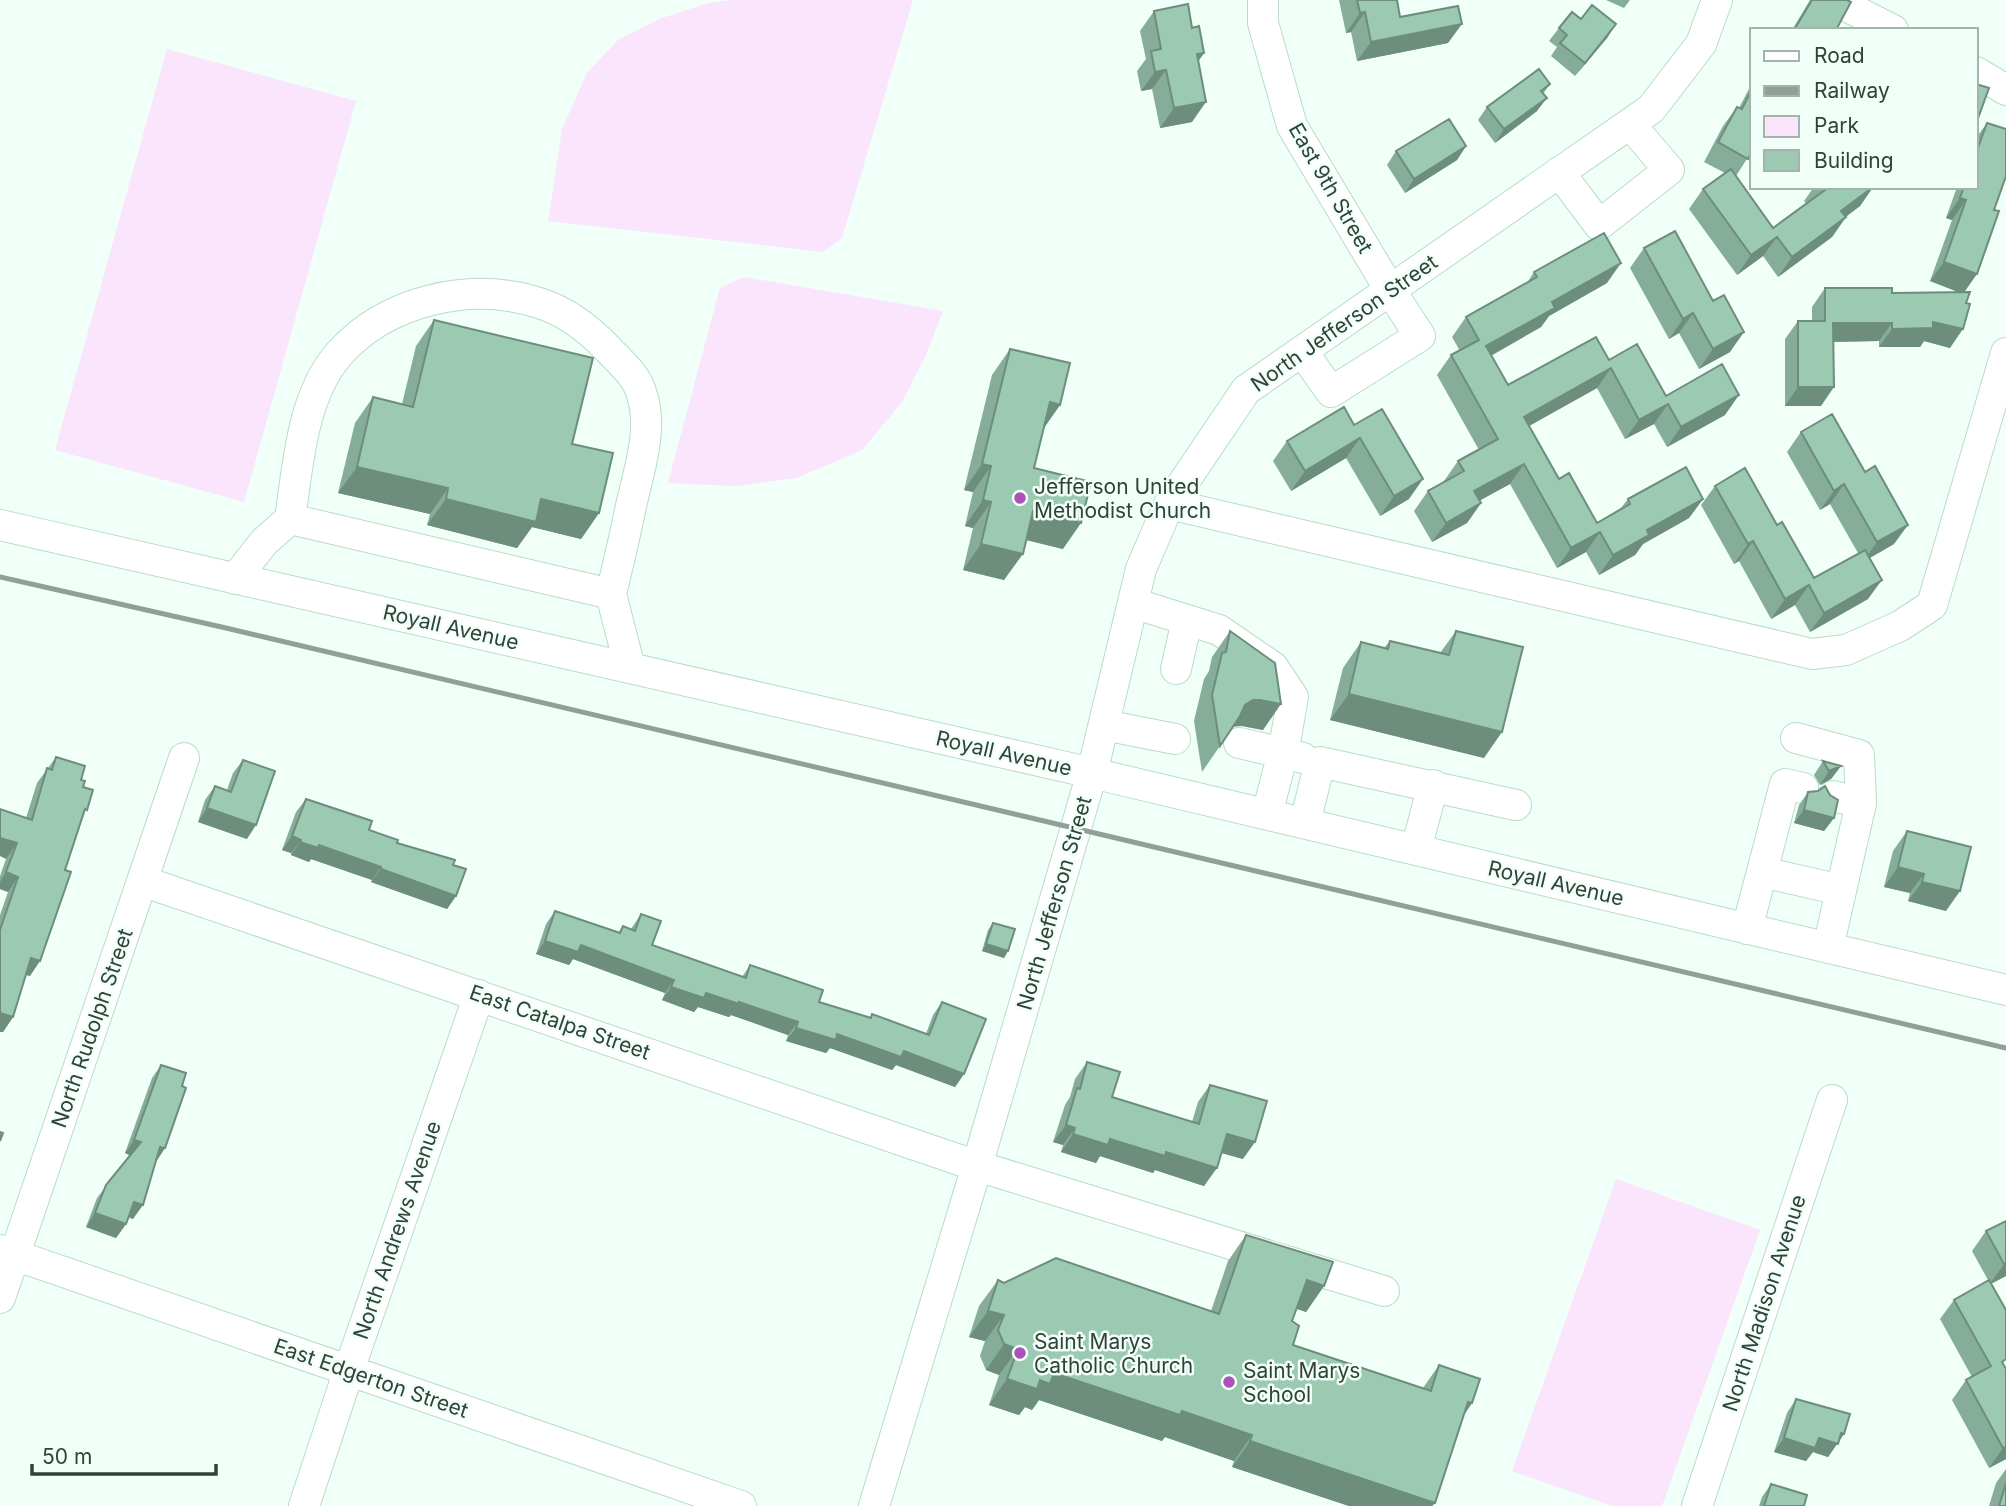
<svg xmlns="http://www.w3.org/2000/svg" width="2006" height="1506" viewBox="0 0 2006 1506" font-family="Inter,sans-serif">
  <style>
    .green { fill: #fae5fd }
    .lines { fill: none; stroke-linecap: round; stroke-linejoin: round }
    .minor-casing { stroke: #b9dcc9; stroke-width: 32 }
    .minor { stroke: #fff; stroke-width: 30 }
    .rail { stroke: #909f97; stroke-width: 5 }
    .wall { fill: #86ad99 }
    .shaded-wall { fill: #6d8d7d }
    .building { fill: #9cc9b2; stroke: #6d8d7d; stroke-width: 2 }
    .poi-dot { fill: #ae50b9; stroke: #f0fff7; stroke-width: 2.5 }
    .labels { text-anchor: middle; dominant-baseline: central; stroke-width: 5; stroke-linejoin: round; paint-order: stroke }
    .street-label { font-size: 21px; fill: #324139; stroke: #f0fff7 }
    .poi-label { font-size: 21px; fill: #324139; stroke: #f0fff7; text-anchor: start }
  </style>
  <rect width="100%" height="100%" fill="#f0fff7"/>
  <!-- green -->
  <path class="green" d="M730,0h183l-71,238 -19,14 -275,-31 14,-92 25,-56 31,-33 41,-21 49,-16z
    M167,49l189,52 -112,401 -189,-52z
    M744,277l199,34 -18,46 -23,45 -40,48 -65,28 -61,8 -68,-3 52,-195z
    M1616,1179l144,51 -98,276h-50l-100,-35z"/>
  <g class="lines">
    <defs>
      <path id="minor" d="M1263,0v23l29,103 98,164 30,46 -89,56 -29,-41
        M1834,0l59,30
        M1976,72l30,18
        M1559,172l40,53 70,-55 -39,-46
        M1169,504l643,150 34,-4 54,-24 32,-21 74,-252
        M290,519c8,-54 12,-123 49,-165 48,-54 132,-73 200,-51 26,8 51,27 70,47 11,12 27,25 32,42 13,36 -2,78 -10,114 -6,30 -13,59 -20,88
        M0,525l1092,248 914,217
        M235,579l29,-37 26,-23 321,75 19,74
        M1133,603l86,27 54,37 20,30 -10,56 -44,-10
        M1176,669l11,-49
        M1104,725l71,14
        M1796,738l63,17 2,48
        M1267,814l16,-61 20,5
        M1305,823l15,-61 196,43
        M1416,850l17,-65
        M1762,872l79,18
        M142,881l835,285 407,125
        M1747,929l38,-145 18,4
        M1828,948l33,-145 -28,-7
        M0,1250l741,256
        M0,1298l184,-540
        M304,1506l45,-136 130,-375
        M874,1506l103,-340 115,-393 49,-204 28,-65 77,-114 405,-281 50,-65 16,-44
        M1697,1506l135,-406"/>
    </defs>
    <!-- minor casing -->
    <use href="#minor" class="minor-casing"/>
    <!-- minor -->
    <use href="#minor" class="minor"/>
    <!-- rail -->
    <path class="rail" d="M0,577l226,51 1780,420"/>
  </g>
  <!-- wall -->
  <path class="wall" d="M1339,0h58l3,17 48,26 -91,18 -6,-29 -5,1z
    M1606,0h24l-6,8z
    M1810,0h37l-11,30h-44z
    M1154,11l38,17 12,25 -6,8 -6,61 -32,6 -8,-39 -11,2 -4,-20 9,-12 -6,-28z
    M1581,19l35,5 -9,14 -32,38 -24,-20 6,-9 -8,-6 10,-13z
    M1752,83v68l-16,25 37,52 33,-25 -2,-2 10,-14h59l-13,19 -14,11 -14,20 -54,40 -15,-21 -26,19 -48,-66 14,-20 22,-16 -21,-11 19,-36 14,-19 2,1z
    M1550,84l-7,10 -6,17 -42,32 -17,-23 9,-13z
    M1987,123l-23,169 -14,56 -26,-7 -4,6h-41v-6l-46,1 -12,64h-36v-67l13,-18h14v-14l13,-19 67,5 67,-1 -29,-11 22,-61 -6,-2 11,-31h19v-49z
    M1466,146l-9,14 -52,33 -18,-28 9,-14z
    M1644,248l86,104 -31,17 -20,-36 -10,6 -39,-71z
    M1534,272l73,11 -58,33 -8,11 -50,29 17,29 101,-25 57,36 59,19 -58,32 -13,-23 -29,15 -28,-51 -68,38 30,53 38,44 24,-15 7,-9h75l-14,19 -46,26 -8,11 -36,20 -13,-23 -29,16 -47,-84 -31,17 2,2 -14,20 -35,19 -18,-31 14,-20 17,-9 -1,-1 14,-20 21,-11 -42,-75 14,-20 9,-4 -8,-14 14,-20 61,-34z
    M434,320l138,124 27,69 -18,26 -49,-12 -15,21 -90,-23 3,-11 -92,-21 17,-70 18,-26 29,7 14,-58z
    M1010,349l50,56 -17,23 -9,40 29,81 -37,-9 -22,40 -41,-10 10,-42 -8,-2 8,-34 -9,-2 28,-115z
    M1354,425l55,74 -29,17 -34,-58 -55,33 -18,-30 14,-20z
    M1801,432l93,112 -25,14 -1,41 -58,33 -15,-27 -24,14 -32,-58 -5,3 -33,-59 14,-19 62,39 37,53 44,-25 -28,-49 -10,6 -33,-58z
    M1230,631l33,99 -21,-4 -9,1 -31,45 -8,-51 10,-42 5,-8 3,-14z
    M1456,631l28,127 -154,-38 13,-52 18,-26 23,6 6,-7 50,12z
    M56,757l25,23 2,7 -1,29 -52,160 -4,-1 -13,42 -10,15h-3v-117l8,-23 -8,-3v-13l6,-17 20,-41 11,-35z
    M243,760l4,79 -49,-17 7,-22 10,-14 12,4 6,-17z
    M1823,761l18,5 -10,13 -11,6 -6,-10z
    M1808,792l26,26 -10,13 -30,-8 5,-18z
    M306,799l91,44 56,22 3,31 -9,13 -76,-27 1,-2 -61,-21 -2,3 -18,-7v-2l-9,-3 14,-38z
    M1907,831l39,80 -38,-10 2,-8 -26,-6 9,-36z
    M555,911l64,21 4,-6 8,3 10,-15 11,31 90,32 8,-12 69,37 51,15 2,-3 54,20 7,-19 9,-13 22,72 -9,13 -59,-22 -4,5 -62,-22 -4,5 -40,-12 2,-6 -57,-20 -2,2 -31,-10 -4,5 -32,-12 3,-7 -92,-34 -4,6 -33,-11 10,-30z
    M993,923l15,28 -4,7 -22,-7 6,-21z
    M1087,1062l25,35 80,25 6,-20 12,-17 33,74 -22,-6 -17,33 -49,-16 -2,3 -53,-17 -4,7 -35,-11 2,-7 -10,-3 12,-37 5,-8 5,-18z
    M161,1065l21,21 -17,62 -9,13 -23,58 -4,-2 -3,7 -10,14 -30,-11 11,-29 33,-43 -5,-2 27,-75z
    M2006,1221v55l-15,8 15,175 -17,9 -37,-68 14,-20 6,-3 -32,-58 14,-19 34,-20 -16,-29 14,-20z
    M1246,1235l78,51 -18,26 -9,-4 -5,13 1,24 130,43 16,-23 33,38 -8,12 -29,88 -3,3h-83l-117,-39 2,-6 -69,-24 -3,4 -123,-41 -7,10 -7,-3 -6,8 -30,-10 10,-30 -13,-5 -6,-14 5,-15 -16,-4 10,-31 19,-26 6,3 207,28 17,-50z
    M1796,1399l48,35 -16,23 -15,-5 -7,9 -32,-9 13,-39z
    M2006,1469v37h-17l7,-23z
    M1771,1484l33,22h-45l3,-9z"/>
  <!-- shaded-wall -->
  <path class="shaded-wall" d="M1365,12l-14,20 -5,1 14,-20z
    M1462,24l-14,19 -91,18 14,-19z
    M1616,24l-9,14 -32,38 10,-13z
    M1204,53l-14,20 7,-19z
    M1166,70l-14,19 -11,2 14,-19z
    M1547,98l-10,13 -42,32 9,-14z
    M1206,102l-14,20 -32,6 14,-20z
    M1466,146l-9,14 -52,33 9,-14z
    M1873,187l-13,19 -33,24 14,-19z
    M1960,198l6,2 -14,20 -6,-2z
    M1846,217l-14,20 -54,40 14,-20z
    M1777,237l-14,19 -26,19 14,-20z
    M1944,262l33,12 -14,20 -33,-13z
    M1621,263l-14,20 -58,33 -8,11 -69,39 14,-20 66,-44z
    M1693,313l-14,20 -10,6 14,-20z
    M1933,322l30,7 -13,19 -26,-7 -4,6h-41l13,-18z
    M1833,323h59l-13,18 -59,1z
    M1744,332l-14,20 -31,17 14,-20z
    M1611,368l-14,20 -86,48 13,-19z
    M1798,387h36l-13,19h-36z
    M1739,395l-14,20 -58,32 14,-20z
    M1050,402l10,3 -18,26z
    M1668,404l-14,20 -29,15 14,-19z
    M1360,438l-14,20 -55,33 14,-20z
    M982,464l9,2 -18,26 -9,-2z
    M1524,464l-14,20 -50,27 14,-20z
    M357,467l91,21 -18,26 -92,-21z
    M1423,479l-14,20 -29,17 14,-20z
    M1844,484l-14,20 -10,6 14,-19z
    M446,499h95l58,14 -18,26 -49,-12 -15,21 -90,-23z
    M1703,499l-14,19 -46,26 -8,11 -36,20 14,-20 34,-25z
    M983,500l8,2 -18,26 -8,-2z
    M1481,503l-14,20 -35,19 14,-19z
    M1033,511l48,12 -18,26 -49,-12z
    M1908,525l-14,19 -31,18 14,-20z
    M1600,532l-14,20 -29,16 14,-20z
    M1753,541l-14,20 -5,3 14,-20z
    M981,544l42,10 -19,26 -41,-10z
    M1882,580l-14,19 -58,33 14,-19z
    M1809,585l-14,20 -24,14 14,-20z
    M1349,694l153,38 -18,26 -154,-38z
    M1253,700h7l21,4 -18,26 -21,-4h-7l-8,5 18,-26z
    M1841,766l-10,13 -11,6 9,-14z
    M207,808l49,17 -9,14 -49,-17z
    M1804,810l30,8 -10,13 -30,-8z
    M292,836l9,4 -10,13 -9,-3z
    M0,838l17,5 -11,16 -6,-3z
    M300,842l19,3 62,22 -9,13 -61,-21 -2,3 -18,-7z
    M1898,867l26,7 -14,19 -26,-6z
    M381,869l75,27 -9,13 -76,-27z
    M6,872l12,5 -10,15 -8,-3v-7z
    M1922,882l38,9 -14,20 -38,-10z
    M545,941l36,4 93,35 -9,13 -92,-34 -4,6 -33,-11z
    M986,944l22,7 -4,7 -22,-7z
    M31,958l9,3 -10,15 -9,-3z
    M671,987l35,6 33,9 59,20 -10,13 -57,-20 -2,2 -31,-10 -4,5 -32,-12z
    M0,1013l13,4 -10,15h-3z
    M796,1028l41,6 67,17 60,23 -9,13 -59,-22 -4,5 -62,-22 -4,5 -40,-12z
    M1066,1125l9,3 -12,17 -10,-3z
    M1073,1134l37,5 56,13 51,16 -13,18 -49,-16 -2,3 -53,-17 -4,7 -35,-11z
    M1227,1134l28,8 -12,17 -28,-8z
    M134,1140l7,2 -10,14 -6,-3z
    M160,1147l5,1 -9,14z
    M134,1202l9,3 -10,14 -8,-3z
    M95,1213l31,11 -10,14 -30,-11z
    M2006,1263v13l-16,8 14,-20z
    M1307,1280l17,6 -18,26 -18,-6z
    M988,1311l16,4 -19,26 -16,-4z
    M1004,1344l14,5 -19,26 -13,-5z
    M1054,1373l128,38 70,24 -18,26 -69,-24 -3,4 -123,-41 -7,10 -7,-3 -6,8 -30,-10 18,-26 33,1z
    M1468,1402l4,1 -18,26z
    M1841,1433l3,1 -16,23 -15,-5 -7,9 -32,-9 10,-14h35z
    M1250,1441l185,62 -3,3h-83l-117,-39z
    M2006,1447v12l-17,9 14,-20z"/>
  <!-- building -->
  <path class="building" d="M1357,0h40l3,17 58,-11 4,18 -91,18 -6,-30 -5,1z
    M1812,0h35l4,2 -15,28h-42z
    M1188,4l4,24 7,-2 5,27 -7,1 9,48 -32,6 -8,-38 -11,2 -4,-21 10,-2 -7,-38z
    M1592,5l24,19 -31,39 -25,-20 7,-8 -8,-7 13,-16 9,7z
    M1539,69l11,15 -9,7 6,7 -43,31 -17,-22z
    M1976,84l13,4 -12,33h-1z
    M1752,89v62l-4,8 -30,-17 19,-35 5,2z
    M1449,119l17,27 -52,33 -18,-28z
    M1987,123l19,6v47l-12,34 5,1 -22,63 -33,-12 22,-62 -6,-2 4,-11h12v-34z
    M1731,169l42,59 52,-38 -2,-3h50l-32,24 5,6 -54,40 -15,-20 -26,18 -48,-66z
    M1675,231l38,70 11,-6 20,37 -31,17 -20,-36 -10,6 -39,-71z
    M1604,233l17,30 -69,39 3,6 -69,38 22,39 88,-48 13,23 28,-16 29,52 56,-32 17,31 -58,32 -13,-23 -29,16 -28,-52 -87,49 35,62 10,-6 28,50 33,-19 -2,-5 58,-32 17,32 -56,31 2,5 -36,20 -13,-23 -29,16 -47,-84 -50,27 7,12 -35,20 -18,-32 36,-20 -6,-10 40,-22 -47,-84 28,-15 -13,-23 71,-40 -3,-5z
    M1825,288h67v5l78,-1 -4,11 4,1 -7,25 -30,-7v6l-41,1v-6h-59l1,64h-36v-66h27z
    M434,320l159,38 -21,86 41,9 -14,60 -58,-14 -5,23 -90,-23 2,-11 -91,-21 16,-70 40,10z
    M1010,349l60,14 -10,42 -10,-3 -16,66 57,14 -10,41 -48,-12 -10,43 -42,-10 10,-42 -8,-2 8,-34 -9,-2z
    M1344,407l10,18 28,-16 41,70 -29,17 -34,-58 -55,33 -18,-30z
    M1832,414l33,58 10,-6 33,59 -31,17 -33,-58 -10,7 -33,-59z
    M1745,468l32,57 5,-3 32,56 51,-28 17,30 -58,33 -15,-28 -24,14 -32,-58 -5,3 -33,-58z
    M1230,631l45,32 6,41 -21,-4h-7l-8,5 -5,11 -20,30 -8,-51 10,-42 4,-1z
    M1456,631l67,16 -21,85 -153,-38 12,-52 27,7 2,-8 59,14z
    M56,757l29,9 -4,14 4,1 -2,6 10,3 -6,20 -2,-1 -20,61 6,2 -31,89 -9,-3 -18,59 -13,-4v-83l18,-53 -12,-5 11,-29 -17,-5v-29l32,11 15,-52 5,2z
    M243,760l32,11 -19,54 -49,-17 8,-22 16,6z
    M1823,761l18,5 -12,5z
    M1825,786l5,9 8,5 -4,18 -30,-8 4,-18 10,-1z
    M306,799l66,22 -3,9 29,10 -1,3 58,17 -2,5 13,4 -10,27 -75,-27v-2l-62,-22 -1,3 -18,-6 1,-2 -9,-4z
    M1907,831l64,16 -11,44 -38,-9 2,-8 -26,-7z
    M555,911l65,22 3,-7 12,5 6,-17 20,7 -9,24 94,33 4,-13 73,25 -4,12 52,16 1,-4 57,21 13,-33 44,17 -22,55 -60,-23 -3,6 -64,-23 -1,6 -40,-12 2,-6 -59,-20v2l-33,-11 -2,5 -33,-11 3,-7 -93,-35 -3,7 -33,-11z
    M993,923l22,6 -7,22 -22,-7z
    M1087,1062l33,10 -8,25 87,27 11,-39 57,16 -12,41 -28,-8 -10,34 -51,-16 -1,4 -55,-17 -2,6 -35,-11 2,-6 -9,-3 11,-37 3,1z
    M161,1065l25,8 -4,13 4,2 -21,60 -5,-1 -17,58 -9,-3 -8,22 -31,-11 11,-28 35,-43 -7,-2z
    M0,1132l3,1 -3,8z
    M2006,1221v42l-2,1 -18,-33z
    M1246,1235l87,27 -9,24 -17,-6 -15,41 7,5 -6,19 138,46 8,-26 41,14 -8,24 -4,-1 -33,101 -185,-62 2,-6 -70,-24 -2,4 -126,-42 -4,11 -10,-4 -3,9 -30,-10 11,-30 -14,-5 -6,-14 6,-15 -16,-4 10,-31 6,3 52,-25 163,56z
    M1989,1280l17,30v49l-4,3 4,7v78l-3,1 -37,-68 25,-14 -37,-66z
    M1796,1399l54,15 -6,20 -3,-1 -3,11 -19,-6 -4,10 -31,-10z
    M2006,1483v23h-7z
    M1771,1484l36,11 -3,11h-40z"/>
  <!-- markers -->
  <g class="poi-dot">
    <circle cx="1020" cy="498" r="7"/>
    <circle cx="1020" cy="1353" r="7"/>
    <circle cx="1229" cy="1382" r="7"/>
  </g>
  <g class="labels">
    <!-- street labels -->
    <g class="street-label">
      <text transform="translate(1331 188) rotate(60)">East 9th Street</text>
      <text transform="translate(1344 323) rotate(-35)">North Jefferson Street</text>
      <text transform="translate(451 627) rotate(13)">Royall Avenue</text>
      <text transform="translate(1004 753) rotate(13)">Royall Avenue</text>
      <text transform="translate(1556 883) rotate(13)">Royall Avenue</text>
      <text transform="translate(1054 903) rotate(-74)">North Jefferson Street</text>
      <text transform="translate(560 1022) rotate(19)">East Catalpa Street</text>
      <text transform="translate(92 1028) rotate(-71)">North Rudolph Street</text>
      <text transform="translate(397 1230) rotate(-71)">North Andrews Avenue</text>
      <text transform="translate(1764 1303) rotate(-72)">North Madison Avenue</text>
      <text transform="translate(371 1378) rotate(19)">East Edgerton Street</text>
    </g>
    <!-- poi labels -->
    <g class="poi-label">
      <text x="1034" y="486">Jefferson United<tspan x="1034" dy="24">Methodist Church</tspan></text>
      <text x="1034" y="1341">Saint Marys<tspan x="1034" dy="24">Catholic Church</tspan></text>
      <text x="1243" y="1370">Saint Marys<tspan x="1243" dy="24">School</tspan></text>
    </g>
  </g>
  <!-- legend -->
  <rect x="1750" y="28" width="228" height="161" fill="#f0fff7" stroke="#a4b3ab" stroke-width="2"/>
  <rect x="1764" y="51" width="35" height="10" fill="#ffffff" stroke="#a4b3ab" stroke-width="2"/>
  <text x="1814" y="63" font-size="21" fill="#324139">Road</text>
  <rect x="1764" y="86" width="35" height="10" fill="#909f97" stroke="#a4b3ab" stroke-width="2"/>
  <text x="1814" y="98" font-size="21" fill="#324139">Railway</text>
  <rect x="1764" y="116" width="35" height="21" fill="#fae5fd" stroke="#a4b3ab" stroke-width="2"/>
  <text x="1814" y="133" font-size="21" fill="#324139">Park</text>
  <rect x="1764" y="150" width="35" height="21" fill="#9cc9b2" stroke="#a4b3ab" stroke-width="2"/>
  <text x="1814" y="168" font-size="21" fill="#324139">Building</text>
  <!-- scale -->
  <path d="M32 1464v10h184v-10" fill="none" stroke="#324139" stroke-width="3.5"/>
  <text x="42" y="1464" font-size="21" fill="#324139" stroke="#f0fff7" stroke-width="5" paint-order="stroke">50 m</text>
</svg>
